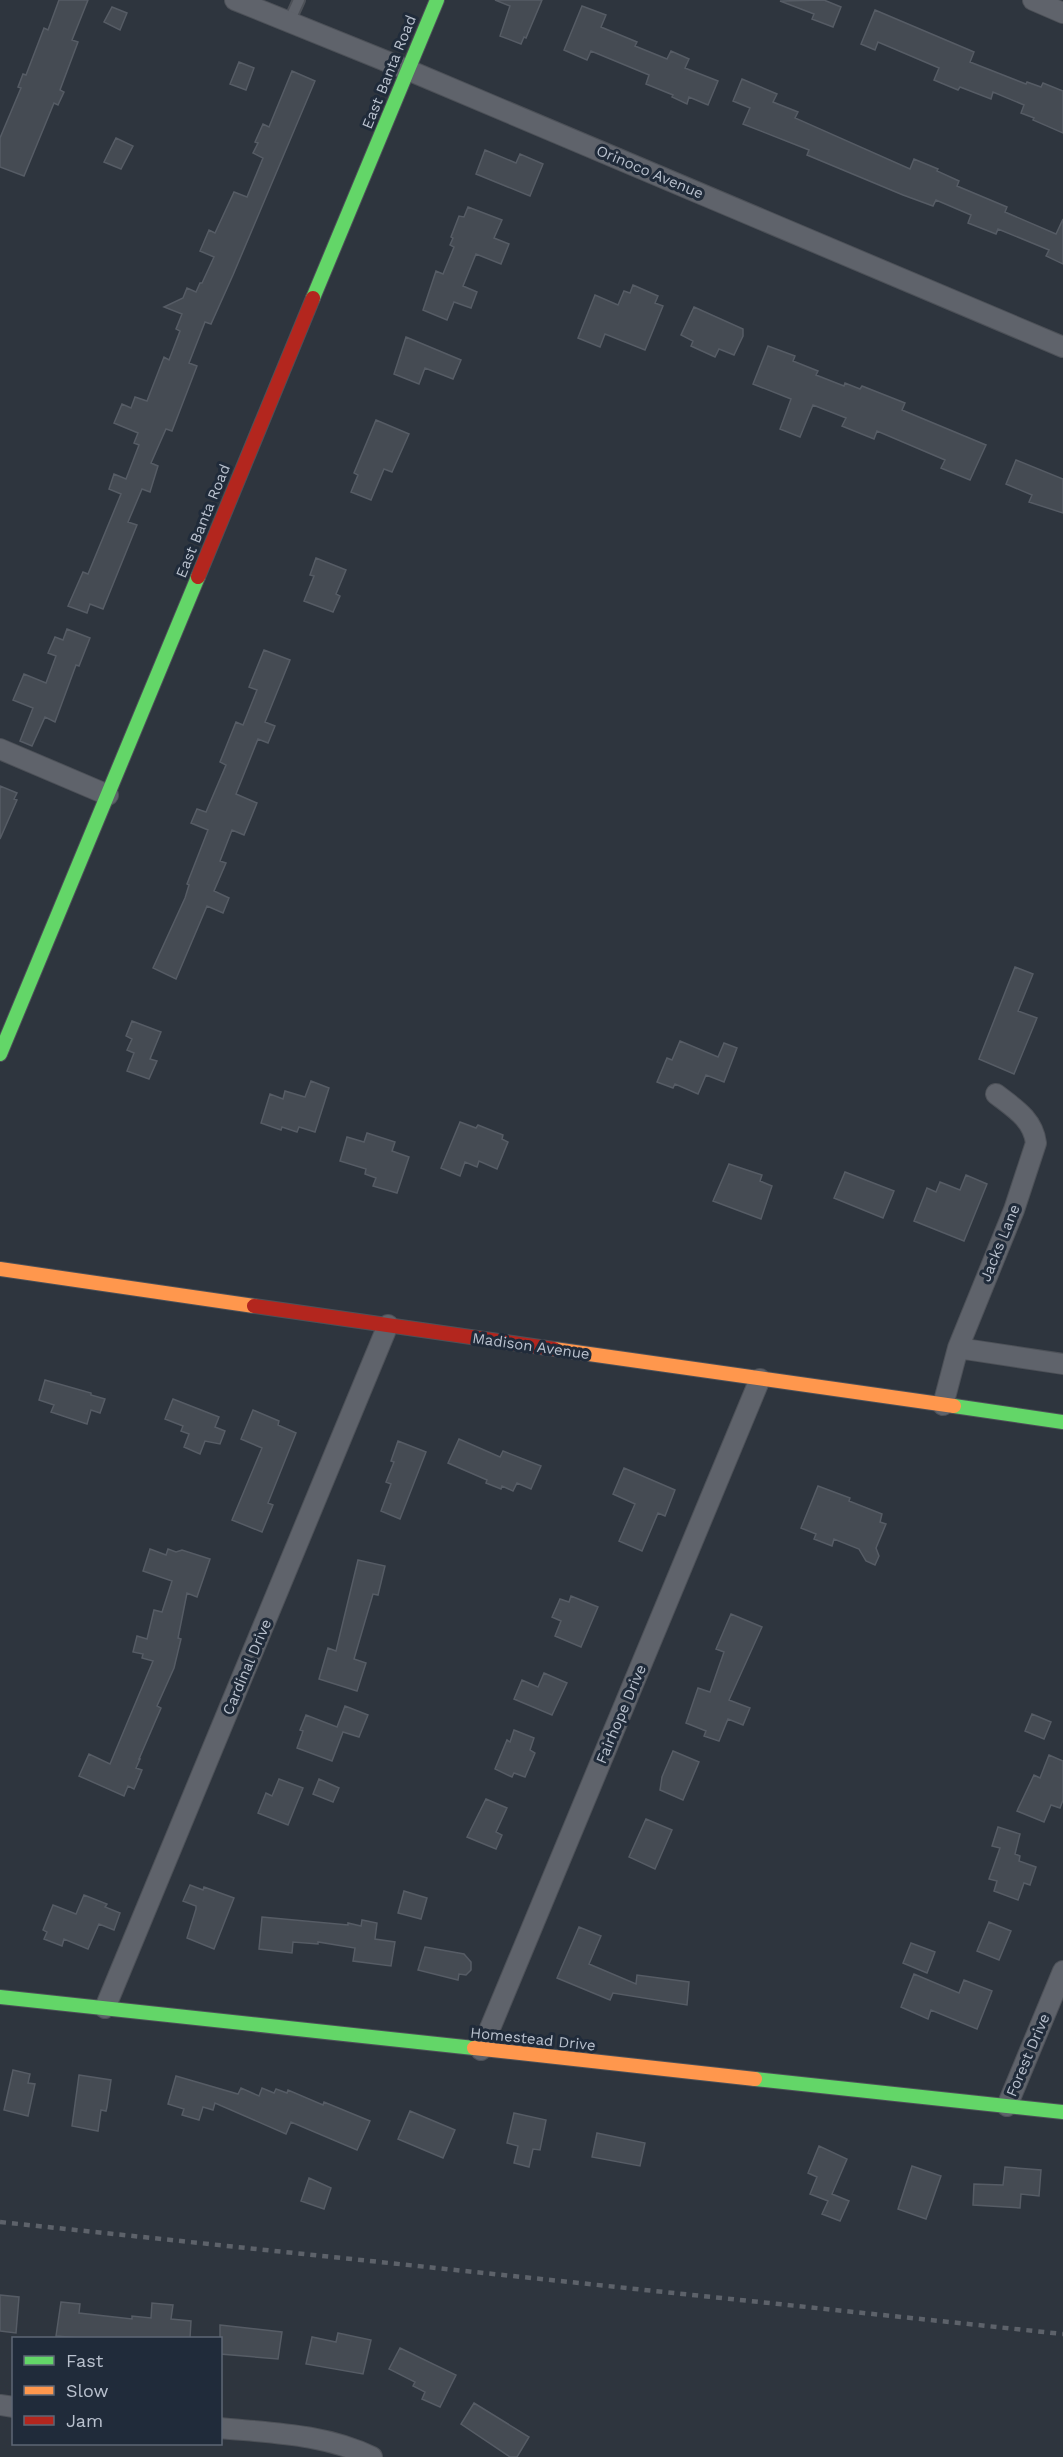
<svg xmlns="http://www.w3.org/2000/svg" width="1063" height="2457" viewBox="0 0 1063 2457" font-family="'Work Sans',sans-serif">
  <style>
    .building { fill: #454b53; stroke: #565c65; stroke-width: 1.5 }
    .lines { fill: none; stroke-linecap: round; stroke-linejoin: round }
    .lane-casing { stroke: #4d5158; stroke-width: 14 }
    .street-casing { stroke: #4d5158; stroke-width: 22 }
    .fast-casing { stroke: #4d5158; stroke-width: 16 }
    .slow-casing { stroke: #4d5158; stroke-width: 16 }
    .jam-casing { stroke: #4d5158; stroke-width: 16 }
    .lane { stroke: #5f636b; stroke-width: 10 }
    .street { stroke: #5f636b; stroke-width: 20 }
    .fast { stroke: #63d668; stroke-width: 14 }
    .slow { stroke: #ff974d; stroke-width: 14 }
    .jam { stroke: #b3261e; stroke-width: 14 }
    .rail { stroke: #5d626a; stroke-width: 4.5; stroke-dasharray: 6 6; stroke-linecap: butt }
    .labels { text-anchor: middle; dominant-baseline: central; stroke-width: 6; stroke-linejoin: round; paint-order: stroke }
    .street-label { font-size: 15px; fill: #b9c1ce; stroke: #202b3a }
  </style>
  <rect width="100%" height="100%" fill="#2e353e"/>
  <!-- building -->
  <path class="building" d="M59,0h29l-16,40 6,2 -18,48 4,2 -6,13 -4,-2 -30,73 -24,-9v-29l21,-50 -3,-1 5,-13 3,1 18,-47 4,2z
    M495,0h47l-16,38 -2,-1 -3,7 -21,-8 10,-30z
    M824,0l17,7 -8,20 -21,-8 2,-5 -34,-13z
    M582,6l24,9 -5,12 36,15 -2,4 32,13 4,-8 18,8 -4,9 33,13 -10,24 -19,-8 -2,7 -15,-7 1,-2 -27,-11 3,-9 -58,-24 -4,9 -23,-10z
    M112,7l15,6 -7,17 -16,-8z
    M875,10l99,42 -4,10 56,22 1,-2 14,5 2,-4 20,8v42l-30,-13 1,-2 -13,-5 3,-8 -31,-13 -2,7 -31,-12 -2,3 -24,-10 5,-12 -61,-26 -3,8 -14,-6z
    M239,62l15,6 -8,22 -16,-6z
    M292,71l23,10 -82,194 -22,49 -6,-2 -16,41 8,3 -25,65 -6,-2 -15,34 7,3 -8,26 -8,-3 -14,33 9,3 -34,84 -13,-5 -3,9 -19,-7 15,-34 5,2 33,-80 -12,-5 5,-15 12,5 13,-34 -5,-2 4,-10 -24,-10 8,-19 9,4 4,-11 12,4 17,-44 5,3 11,-29 -4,-2 6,-15 -18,-7 19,-9 4,-10 9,4 4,-9h2l12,-26 -14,-6 9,-21 6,3 19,-41 13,5 16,-39 -10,-5 5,-10 -3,-1 8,-18 6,3z
    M742,79l35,15 -4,8 25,10 -3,6 115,51 4,-10 24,10 -1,2 22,10 -2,5 50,21 -2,5 51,22 7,-15v45l-17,-8 3,-6 -51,-21 -2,5 -28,-11 3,-8 -35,-15 -3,6 -30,-11 -96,-40 2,-5 -66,-26 7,-16 -17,-7z
    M116,138l17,8 -12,23 -17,-7z
    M485,150l31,13 4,-9 23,10 -13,32 -54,-22z
    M468,207l34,13 -8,18 15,6 -8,20 -25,-10 -13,32 14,6 -6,16 -17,-6 -7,18 -24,-10 13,-39 7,3 11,-27 -4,-2 3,-7 -2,-1 8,-21 5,1z
    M633,285l25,11 -3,7 8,3 -18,44 -40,-16 -5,13 -22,-9 17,-43 23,10 6,-14 6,2z
    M694,307l49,22v7l-9,19 -15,-6 -4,8 -24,-11 2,-5 -12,-6z
    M406,337l55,23 -8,19 -28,-11 -6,16 -25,-10z
    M768,346l27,10 -2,5 25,10 -2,4 28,11 1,-3 15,6 2,-3 43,17 -3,7 84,35 -16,35 -29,-12 4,-8 -68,-29 -3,8 -32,-13 4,-8 -33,-13 -13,32 -20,-8 11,-30 -38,-15z
    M376,420l33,14 -17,38 -8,-3 -13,31 -20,-8 7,-17 -4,-2z
    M1016,460l47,19v34l-34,-11 3,-7 -26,-11z
    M316,558l30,12 -10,24 4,2 -7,16 -29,-11 10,-25 -4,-1z
    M67,629l23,9 -11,28 -3,-1 -21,57 -10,-5 -13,29 -12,-5 13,-33 -20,-8 11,-26 22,9 10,-27 -8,-3 7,-16 8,3z
    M264,650l26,10 -25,62 10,4 -7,17 -10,-4 -22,55 21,9 -13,32 -12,-5 -12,31 6,2 -12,28 15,7 -6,15 -16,-7 -31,73 -23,-11 32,-70 4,-13 -2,-1 21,-54 -17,-7 6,-14 9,3 20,-47 -6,-3 16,-40 7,3 14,-35 -8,-3z
    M0,786l17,7 -3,6 3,1 -17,39z
    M1015,967l18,7 -15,37 19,7 -23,56 -35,-15z
    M132,1021l29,11 -11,27 7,2 -8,18 -22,-8 7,-18 -7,-3 5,-11 -6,-3z
    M680,1041l38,16 6,-14 13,5 -13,34 -18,-7 -8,19 -23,-10 -2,4 -16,-6 10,-24 5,2z
    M311,1081l18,7 -14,44 -16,-5 -2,5 -15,-5 -1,3 -20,-7 9,-29 13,5 2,-8 20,6z
    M460,1122l16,6 2,-3 25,10 -1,4 6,3 -11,27 -18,-8 -2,6 -12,-5 -5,14 -19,-8z
    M367,1133l28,9 -3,9 17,6 -12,36 -24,-7 3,-8 -11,-4 1,-5 -26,-8 7,-24 17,5z
    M729,1164l33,11 -2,6 12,5 -11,33 -48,-18z
    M845,1172l49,19 -11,27 -49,-20z
    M966,1175l21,9 -23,57 -50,-20 13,-33 9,4 4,-10 20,8z
    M45,1380l46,13v2l14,4 -5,14 -9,-3 -4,14 -36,-12 3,-7 -15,-5z
    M173,1399l46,18 -4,10 10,4 -5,13 -15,-3 -5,13 -16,-7 5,-13 -8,-3 2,-5 -18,-7z
    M253,1410l26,11 -1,4 18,8 -28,70 5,2 -11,27 -30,-12 30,-72 -21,-9z
    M459,1439l41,18 3,-6 38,15 -10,23 -14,-6 -4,8 -11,-5 -1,3 -15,-6 1,-3 -39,-17z
    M398,1441l28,11 -26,67 -19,-8 10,-27 -5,-2 8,-20 -3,-1z
    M624,1468l51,22 -10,26 -7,-3 -16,38 -23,-10 16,-37 -22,-10z
    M818,1486l32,12 -1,3 33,13 -2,8 6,2 -10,24 3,8 -4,9 -9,-4 -7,-12 -25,-10 -2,7 -18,-7 2,-5 -15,-6z
    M150,1549l16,6 2,-6 8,3 6,-2 28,9 -13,38 -10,-4 -9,45 3,1 -7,29 -17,38 4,2 -22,51h1l-4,9 6,2 -8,19 -6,-3 -4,10 -45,-20 10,-22 21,10 43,-103 -11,-3 1,-4 -10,-2 4,-16 10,3 7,-29 8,2 10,-31 -29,-10z
    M358,1560l27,6 -7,29 -5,-1 -19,65 12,4 -9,28 -38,-12 9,-31 8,3z
    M571,1596l27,11 -17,40 -26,-11 6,-15 -9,-4 8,-18 9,3z
    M731,1614l31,13 -33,73 21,8 -7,17 -15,-6 -9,22 -15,-5 2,-5 -20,-8 12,-35 12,4 14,-40 -8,-3z
    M544,1673l23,10 -15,32 -38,-16 8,-19 16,7z
    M345,1706l23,9 -9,22 -16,-5 -11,29 -35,-13 6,-17 -3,-1 6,-15 31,12z
    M1032,1714l19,8 -7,17 -19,-8z
    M514,1730l20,8 -4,12 5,3 -10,24 -11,-4 -2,4 -17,-8 12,-29 3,2z
    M673,1751l26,11 -16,38 -23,-10 2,-13z
    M1049,1755l14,6v39l-3,8 -9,-3 -7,17 -27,-11 17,-36 6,3z
    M279,1779l24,9 -15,37 -30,-12 8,-20 6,3z
    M319,1779l20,9 -6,14 -20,-8z
    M486,1799l21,9 -11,24 6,3 -6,14 -29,-12z
    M646,1819l26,11 -17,39 -26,-12z
    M998,1827l22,7 -5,20 5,2 -1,5 17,6 -6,18 -6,-2 -6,17 -24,-9 3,-10 -8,-2 11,-31 -8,-2z
    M190,1885l13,5 1,-3 30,11 -20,51 -27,-11 9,-29v-3l-13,-5z
    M404,1891l23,7 -6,21 -23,-6z
    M84,1895l23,9 -2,3 15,6 -6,17 -15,-6 -11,25 -24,-10 -2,7 -18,-7 3,-7 -4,-2 10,-25 23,9z
    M262,1917l86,8v-2l13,3 1,-6 15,3 -2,16 20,3 -4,24 -38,-5 2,-13 -37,-6v2l-25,-2 -1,11 -33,-4z
    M989,1922l22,9 -12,29 -22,-9z
    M579,1927l22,9 -12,28 47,20 1,-9 52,7 -2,23 -74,-12 -3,7 -53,-22z
    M911,1943l24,9 -8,21 -24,-10z
    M425,1947l39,7 7,8v8l-5,5 -7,-1 -1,6 -40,-10z
    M914,1974l45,19 5,-13 28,11 -15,38 -46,-19 -3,9 -27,-12z
    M13,2070l17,4 -2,9 7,1 -7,32 -24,-6z
    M79,2075l32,5 -4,27 -1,4 -5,-1 -3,21 -26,-5z
    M176,2076l62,18 3,-6 18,8 3,-8 12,5 2,-4 11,4 1,-3 35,15 1,-3 46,19 -13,29 -66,-28 -5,12 -71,-31 -2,7 -10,-3 -4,13 -17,-5 2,-6 -16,-5z
    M410,2111l45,19 -12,28 -45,-19z
    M514,2113l32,7 -6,30 -7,-1 -4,18 -15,-4 4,-17 -11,-3z
    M597,2133l48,10 -5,23 -48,-9z
    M819,2146l28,13 -15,35 17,7 -9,20 -18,-7 6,-13 -18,-7 7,-17 -9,-4z
    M912,2166l29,10 -15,43 -28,-10z
    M1005,2167l36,3 -2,26 -18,-2 -1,14 -47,-3 1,-21 29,1z
    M309,2178l22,10 -7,21 -23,-8z
    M0,2295l19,2 -3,36 -16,-2z
    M61,2302l19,2 -1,9 53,6v-3l19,2 1,-15 21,2 -2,14 20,2 -1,17h-111l-23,-2z
    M220,2325l62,7 -4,27 -58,-5z
    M338,2333l33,7 -8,34 -57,-10 6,-27 24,5z
    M400,2348l56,27 -16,32 -18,-8 3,-7 -12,-6 2,-4 -26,-13z
    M474,2403l55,34 -12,20h-7l-49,-33z"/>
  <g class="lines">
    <defs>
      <path id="lane" d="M289,22l10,-22"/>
      <path id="street" d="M235,0l173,70 655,277
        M1033,0l30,13
        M0,749l108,46
        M958,1348l105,16
        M943,1405l15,-57 56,-138 22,-67c-3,-24 -22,-35 -40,-49
        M105,2008l283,-683
        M481,2050l279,-671
        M1007,2106l56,-135
        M0,2405l14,2
        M220,2428c52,5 105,6 152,29"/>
      <path id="fast" d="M313,298l124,-298
        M0,1054l198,-477
        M954,1406l109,16
        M0,1997l474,51
        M755,2079l308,33"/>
      <path id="slow" d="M0,1269l254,37
        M554,1349l400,57
        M474,2048l281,31"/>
      <path id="jam" d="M198,577l115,-279
        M254,1306l300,43"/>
    </defs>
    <!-- lane casing -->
    <use href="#lane" class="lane-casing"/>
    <!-- street casing -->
    <use href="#street" class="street-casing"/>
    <!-- fast casing -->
    <use href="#fast" class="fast-casing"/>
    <!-- slow casing -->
    <use href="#slow" class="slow-casing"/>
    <!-- jam casing -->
    <use href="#jam" class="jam-casing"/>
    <!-- lane -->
    <use href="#lane" class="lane"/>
    <!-- street -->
    <use href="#street" class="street"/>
    <!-- fast -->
    <use href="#fast" class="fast"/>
    <!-- slow -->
    <use href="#slow" class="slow"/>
    <!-- jam -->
    <use href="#jam" class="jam"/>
    <!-- rail -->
    <path class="rail" d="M0,2222l1063,112"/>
  </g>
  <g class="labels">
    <!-- street labels -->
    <g class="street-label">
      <text transform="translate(389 72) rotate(-68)">East Banta Road</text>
      <text transform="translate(650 172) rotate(23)">Orinoco Avenue</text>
      <text transform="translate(203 521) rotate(-68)">East Banta Road</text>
      <text transform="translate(1000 1243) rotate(-68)">Jacks Lane</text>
      <text transform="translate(531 1346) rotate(8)">Madison Avenue</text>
      <text transform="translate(247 1667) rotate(-67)">Cardinal Drive</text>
      <text transform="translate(621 1714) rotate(-67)">Fairhope Drive</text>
      <text transform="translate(533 2039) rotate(6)">Homestead Drive</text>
      <text transform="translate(1028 2055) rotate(-67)">Forest Drive</text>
    </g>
  </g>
  <!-- legend -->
  <rect x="12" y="2337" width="210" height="108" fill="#202b3a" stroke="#5d6775" stroke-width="1.5"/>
  <rect x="24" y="2356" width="30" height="9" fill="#63d668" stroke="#5d6775" stroke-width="1.5"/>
  <text x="66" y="2367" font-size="18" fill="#b9c1ce">Fast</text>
  <rect x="24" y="2386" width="30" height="9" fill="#ff974d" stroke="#5d6775" stroke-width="1.5"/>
  <text x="66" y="2397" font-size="18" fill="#b9c1ce">Slow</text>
  <rect x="24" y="2416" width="30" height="9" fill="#b3261e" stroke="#5d6775" stroke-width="1.5"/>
  <text x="66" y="2427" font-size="18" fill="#b9c1ce">Jam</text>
</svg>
